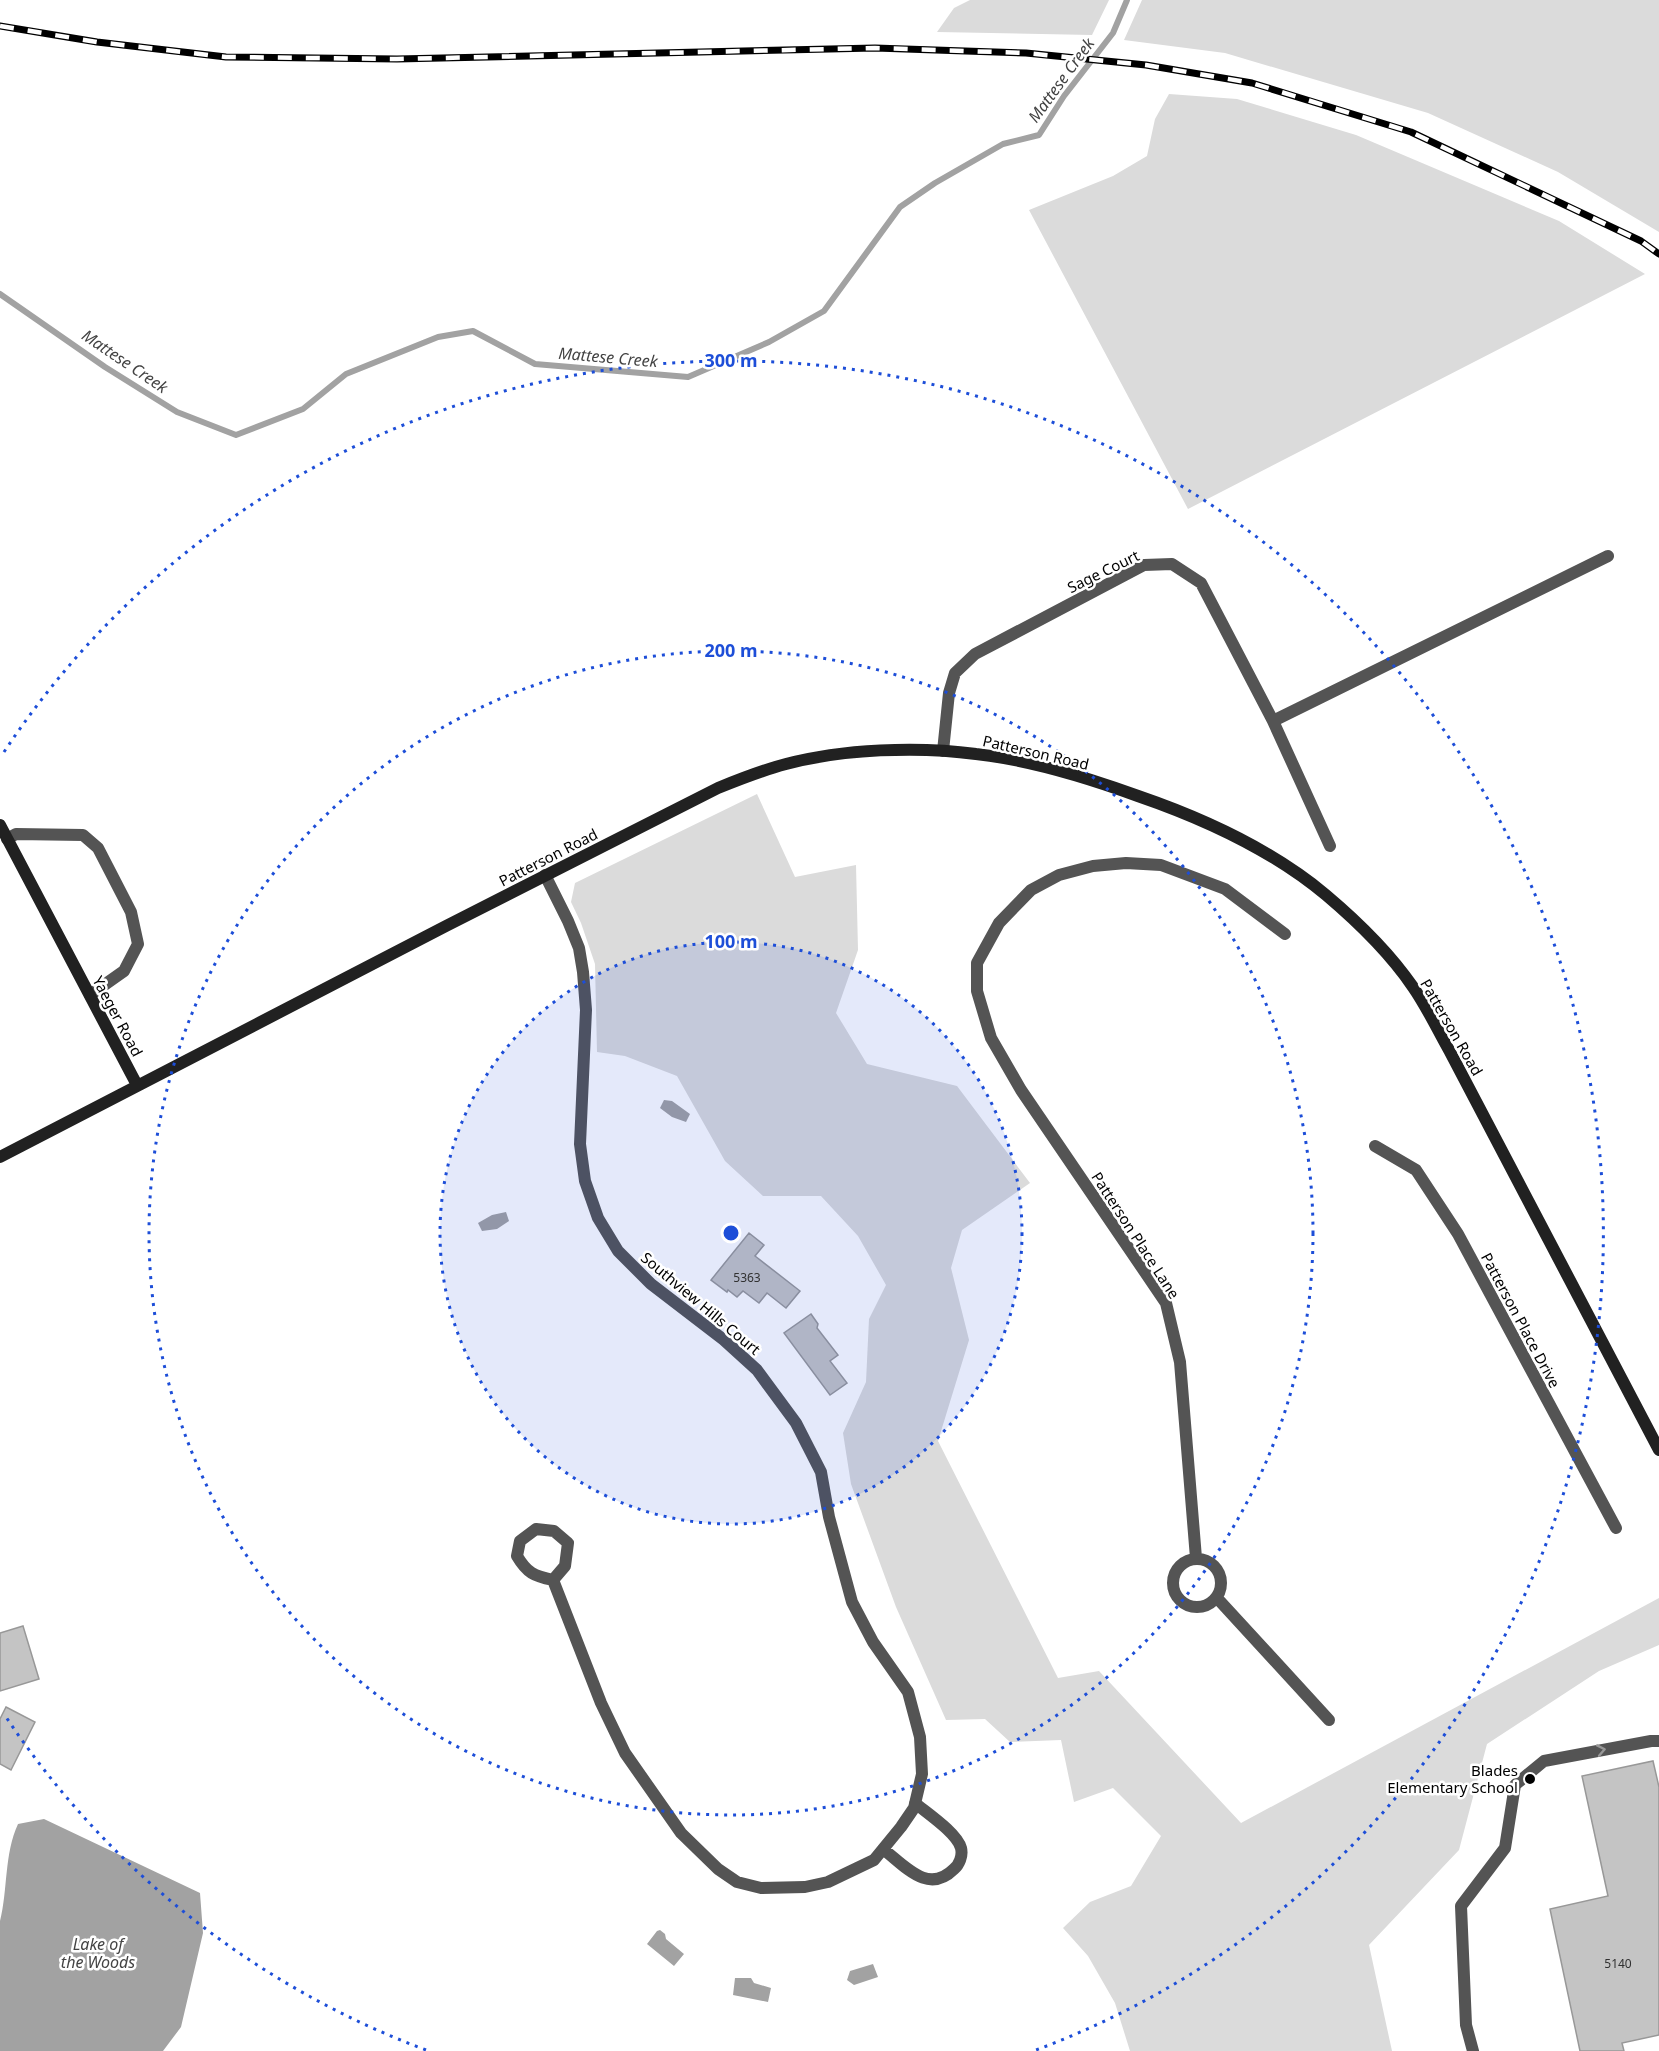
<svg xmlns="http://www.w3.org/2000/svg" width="1659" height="2051" viewBox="0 0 1659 2051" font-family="'Noto Sans',sans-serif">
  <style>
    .green { fill: #dbdbdb }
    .water { fill: #a2a2a2 }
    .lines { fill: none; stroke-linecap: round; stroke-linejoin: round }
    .stream { stroke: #a2a2a2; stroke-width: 6 }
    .building { fill: #c4c4c4; stroke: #989898; stroke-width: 1.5 }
    .lane { stroke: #545454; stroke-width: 12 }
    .street { stroke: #545454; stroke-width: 12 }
    .secondary { stroke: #212121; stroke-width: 12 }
    .rail-casing { stroke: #000; stroke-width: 7 }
    .rail { stroke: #fff; stroke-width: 4.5; stroke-dasharray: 14; stroke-linecap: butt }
    .oneway { stroke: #989898 }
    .ring { fill: none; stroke: #1d4ed8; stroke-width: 3; stroke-dasharray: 3 6 }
    .poi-dot { fill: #000; stroke: #fff; stroke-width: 2 }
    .labels { text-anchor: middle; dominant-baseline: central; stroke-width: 5; stroke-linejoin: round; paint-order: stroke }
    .number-label { font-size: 12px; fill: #313131 }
    .street-label { font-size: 15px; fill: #000; stroke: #fff }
    .poi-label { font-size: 15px; fill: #000; stroke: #fff; text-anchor: end }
    .water-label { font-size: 16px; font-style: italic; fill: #434343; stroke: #fff }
    .centre { fill: #1d4ed8; stroke: #fff; stroke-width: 3 }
    .ring-label { font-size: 18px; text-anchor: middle; font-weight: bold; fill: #1d4ed8; stroke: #fff; stroke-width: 5; stroke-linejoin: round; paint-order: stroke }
  </style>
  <rect width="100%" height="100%" fill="#fff"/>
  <!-- green -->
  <path class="green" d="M970,0h139l-17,35 -155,-3 17,-24z
    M1142,0h517v232l-101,-60 -130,-59 -203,-60 -101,-13z
    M1169,94l68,5 119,36 203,86 86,53 -457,235 -159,-299 84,-34 34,-20 8,-37z
    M757,794l38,83 61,-12 2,85 -22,63 31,51 90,22 73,97 -68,47 -11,38 18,72 -31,101 120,237 41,-7 142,152 418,-225v47l-60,26 -112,73 -28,106 -90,95 23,106h-262l-15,-48 -27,-47 -25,-28 27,-26 41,-16 30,-50 -48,-48 -39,14 -13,-62 -51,2 -25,-23 -39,1 -50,-113 -45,-123 -8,-51 23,-51 3,-63 17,-34 -28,-49 -37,-40h-58l-38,-35 -48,-85 -52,-20 -28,-4 -2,-88 -14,-41 -10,-21 4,-19z"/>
  <!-- water -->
  <path class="water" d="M664,1100l8,1 18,13 -4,8 -14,-5 -12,-9z
    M506,1212l3,9 -12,8 -15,2 -4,-8 14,-8z
    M44,1819l156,74 3,40 -22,94 -18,24h-163v-130c8,-31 4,-67 18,-97z
    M660,1930l5,4 1,5 18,15 -10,12 -27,-22 10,-13z
    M873,1964l5,13 -24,8 -7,-5 3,-9z
    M735,1978h16l3,5 17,5 -3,14 -35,-7z"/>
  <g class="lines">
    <!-- stream -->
    <path class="stream" d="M0,294l105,73 72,45 59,23 67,-26 43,-35 92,-37 35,-6 62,33 153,13 81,-35 55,-31 76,-104 35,-24 68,-39 36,-9 25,-39 49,-63 14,-33"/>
  </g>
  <!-- building -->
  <path class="building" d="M749,1233l15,12 -9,11 45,35 -14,17 -19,-15 -8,10 -16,-12 -6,6 -9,-7 -1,2 -16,-12z
    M811,1314l7,10 -1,4 21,27 -8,6 17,22 -17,12 -46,-62z
    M23,1626l16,53 -39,12v-58z
    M6,1707l29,15 -24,48 -11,-6v-45z
    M1653,1761l6,26v248l-37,8 2,8h-44l-30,-142 58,-13 -26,-120z"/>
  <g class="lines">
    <!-- lane -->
    <path class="lane" d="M7,839l9,-5 67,1 15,13 33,64 7,32 -14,27 -34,24
      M1473,2051l-7,-26 -5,-119 44,-58 10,-63 29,-24 107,-20h8"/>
    <!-- street -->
    <path class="street" d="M1273,721l335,-165
      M943,751l6,-58 6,-20 20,-19 169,-89 28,-1 29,19 72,138 57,125
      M545,875l23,46 11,27 4,24 3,38 -6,134 5,37 13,37 20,33 33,33 73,56 33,30 39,53 25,49 8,45 23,85 21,40 35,50 12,45 2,37 -8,34 -13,19 -27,33 -46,22 -23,5 -44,1 -24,-6 -19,-13 -37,-36 -56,-80 -24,-50 -48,-123 12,-14 3,-23 -14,-12 -18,-2 -16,12 -3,15c10,17 17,20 36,24
      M1375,1146l41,24 42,64 158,294
      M1196,1558l-16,-196 -14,-59 -145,-213 -30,-52 -14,-47v-28l22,-40 32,-33 28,-15 34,-9 33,-3 35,2 64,24 60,45
      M1173 1583a24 24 0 1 1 48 0a24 24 0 1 1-48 0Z
      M1217,1598l112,122
      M883,1849c22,17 45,46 71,20 5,-4 9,-13 7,-21 -4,-15 -34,-35 -46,-45"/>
    <!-- secondary -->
    <path class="secondary" d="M0,825l137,260
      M0,1157l446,-231 272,-138c22,-9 45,-18 68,-24 56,-15 132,-18 190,-10 55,6 110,23 162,42 67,23 133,53 188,99 32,27 63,57 87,92 14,20 24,42 36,63l210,400"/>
    <defs>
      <path id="rail" d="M0,26l97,16 129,15 171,2 478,-11 151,5 120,12 106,18 159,49 230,109 18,13"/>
    </defs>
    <!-- rail casing -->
    <use href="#rail" class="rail-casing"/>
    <!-- rail -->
    <use href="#rail" class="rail"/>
  </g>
  <!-- one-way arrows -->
  <defs><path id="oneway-chevron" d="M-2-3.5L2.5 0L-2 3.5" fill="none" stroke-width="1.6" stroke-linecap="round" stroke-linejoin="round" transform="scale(1.5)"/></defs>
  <use class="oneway" href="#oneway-chevron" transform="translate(1601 1750) rotate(-11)"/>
  <!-- distance rings -->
  <circle cx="731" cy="1233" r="291" fill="#1d4ed8" fill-opacity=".12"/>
  <g class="ring">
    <circle cx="731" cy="1233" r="291"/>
    <circle cx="731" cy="1233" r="582"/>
    <path d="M426 2050A872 872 0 0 1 4 1714M4 752A872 872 0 1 1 1036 2050"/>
  </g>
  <!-- markers -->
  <circle class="poi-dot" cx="1530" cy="1779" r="6"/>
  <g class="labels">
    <!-- number labels -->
    <g class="number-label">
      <text x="747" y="1277">5363</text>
      <text x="1618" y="1963">5140</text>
    </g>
    <!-- street labels -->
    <g class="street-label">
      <text transform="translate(1103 571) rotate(-26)">Sage Court</text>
      <text transform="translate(1036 752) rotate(13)">Patterson Road</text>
      <text transform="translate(548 857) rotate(-27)">Patterson Road</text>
      <text transform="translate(118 1016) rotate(62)">Yaeger Road</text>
      <text transform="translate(1452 1027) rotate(60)">Patterson Road</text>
      <text transform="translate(1136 1235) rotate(57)">Patterson Place Lane</text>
      <text transform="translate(701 1303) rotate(40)">Southview Hills Court</text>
      <text transform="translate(1521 1320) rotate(62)">Patterson Place Drive</text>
    </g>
    <!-- poi labels -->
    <g class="poi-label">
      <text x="1518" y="1770">Blades<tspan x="1518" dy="17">Elementary School</tspan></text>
    </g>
    <!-- water labels -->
    <g class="water-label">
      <text transform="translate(1061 80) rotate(-54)">Mattese Creek</text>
      <text transform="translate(608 357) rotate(5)">Mattese Creek</text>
      <text transform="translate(125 361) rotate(34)">Mattese Creek</text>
      <text x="98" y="1944">Lake of<tspan x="98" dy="18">the Woods</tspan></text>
    </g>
  </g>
  <circle cx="731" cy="1233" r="9" class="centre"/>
  <g class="ring-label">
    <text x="731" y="367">300 m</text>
    <text x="731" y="657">200 m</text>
    <text x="731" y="948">100 m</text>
  </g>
</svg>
